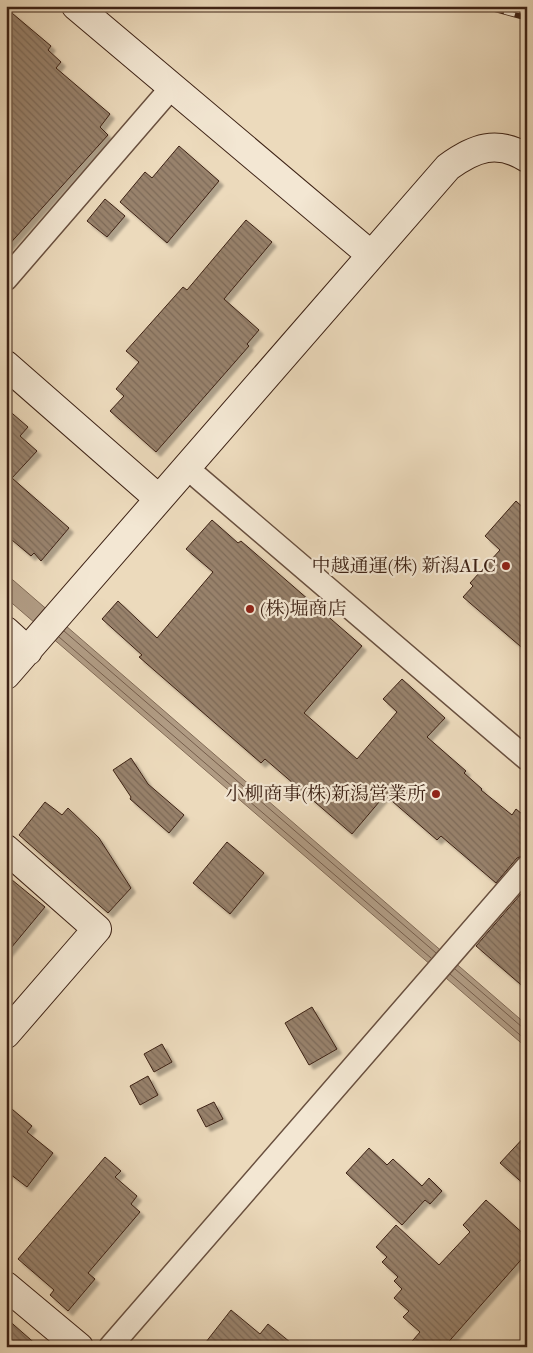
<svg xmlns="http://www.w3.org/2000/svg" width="533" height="1353" viewBox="0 0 533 1353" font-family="'IM FELL French Canon','Noto Serif JP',serif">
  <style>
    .water { fill: #b09b83; stroke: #826b57 }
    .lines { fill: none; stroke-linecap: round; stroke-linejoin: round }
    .shore { stroke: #765e4c; stroke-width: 1 }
    .building { fill: url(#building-back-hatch); stroke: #3d2215; filter: url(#shadow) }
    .street-casing { stroke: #69503f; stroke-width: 25 }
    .secondary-casing { stroke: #3d2215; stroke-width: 30 }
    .street { stroke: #f3e7d3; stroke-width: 22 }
    .secondary { stroke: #f3e7d3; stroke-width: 28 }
    .rail-casing { stroke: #3d2215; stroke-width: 5.5 }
    .rail { stroke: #f3e7d3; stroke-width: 4; stroke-dasharray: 11; stroke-linecap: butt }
    .poi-dot { fill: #8f2418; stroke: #f3e7d3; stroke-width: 2 }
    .labels { text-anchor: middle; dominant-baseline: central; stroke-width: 4.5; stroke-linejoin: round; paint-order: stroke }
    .poi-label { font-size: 19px; fill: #3d2215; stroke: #f3e7d3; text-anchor: end }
  </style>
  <defs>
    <pattern id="building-back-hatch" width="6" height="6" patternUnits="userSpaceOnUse" patternTransform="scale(1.25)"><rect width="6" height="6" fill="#98826c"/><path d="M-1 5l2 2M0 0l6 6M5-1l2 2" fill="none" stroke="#7d6a58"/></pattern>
    <filter id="shadow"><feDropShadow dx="4.5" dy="4.5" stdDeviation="1" flood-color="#0004"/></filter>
  </defs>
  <rect width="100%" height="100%" fill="#ecdabc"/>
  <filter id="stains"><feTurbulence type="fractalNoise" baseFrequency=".004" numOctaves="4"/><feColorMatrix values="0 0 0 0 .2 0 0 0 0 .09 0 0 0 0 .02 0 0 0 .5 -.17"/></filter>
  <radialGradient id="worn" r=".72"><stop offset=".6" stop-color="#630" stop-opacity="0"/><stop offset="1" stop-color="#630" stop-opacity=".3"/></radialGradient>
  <!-- water -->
  <path class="water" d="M6,574l521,451v23l-521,-450z"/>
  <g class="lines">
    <!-- shore -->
    <path class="shore" d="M64,631l372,322
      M59,637l372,321
      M455,969l67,58 5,1
      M450,974l77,67"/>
  </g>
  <!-- building -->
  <path class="building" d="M6,8l45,38 -3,4 13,12 -5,6 54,46 -10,13 8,8 -102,113z
    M179,146l40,35 -52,62 -47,-41 25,-30 7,6z
    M105,199l20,17 -18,21 -20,-16z
    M246,220l26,22 -48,57 35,31 -12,14 2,2 -93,106 -46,-41 14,-15 -8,-7 23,-27 -13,-11 57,-64 4,3z
    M6,408l22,19 -8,9 17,15 -25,27 57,50 -28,33 -7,-8 -3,3 -25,-21z
    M516,501l11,10v141l-64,-55 10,-11 -3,-3 30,-33 -15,-14z
    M212,520l26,23 3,-2 121,105 -58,67 53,46 40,-47 -14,-13 19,-20 43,39 -18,19 39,34 -2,2 18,16 -1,1 31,25 4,-6 11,9v36l-10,4 -21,25 -55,-47 -4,4 -52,-45 -33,39 -87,-75 -4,4 -122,-106 3,-2 -40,-36 16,-18 39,37 56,-66 -27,-23z
    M131,758l17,26 36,31 -15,18 -39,-34 1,-2 -18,-27z
    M45,802l17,13 6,-7 31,30 32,50 -23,25 -89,-78z
    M227,842l37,31 -34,41 -37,-31z
    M6,875l39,32 -39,47z
    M527,887v103l-51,-44z
    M312,1007l25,42 -28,16 -24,-42z
    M162,1044l10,18 -18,10 -10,-18z
    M148,1076l10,19 -18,10 -10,-19z
    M214,1102l9,17 -17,8 -9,-17z
    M6,1104l26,22 -5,6 26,21 -26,34 -21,-16z
    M527,1134v53l-27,-24z
    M369,1148l18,17 6,-6 29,27 7,-8 13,13 -12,13 -5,-4 -23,25 -56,-52z
    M105,1157l16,14 -6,6 22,19 -6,8 9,8 -52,61 7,6 -27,32 -18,-16 4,-5 -36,-31z
    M486,1200l41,37v16l-83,94h-37l13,-15 -17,-15 6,-6 -15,-13 8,-9 -8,-8 4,-4 -16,-15 5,-5 -11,-10 20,-22 43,40 31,-33 -7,-7z
    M231,1310l29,24 8,-10 28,23h-94z
    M6,1318l33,29h-33z"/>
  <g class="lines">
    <defs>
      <path id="street" d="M6,279l166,-192
        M187,468l340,291
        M110,1347l417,-480"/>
      <path id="secondary" d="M76,6l295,249
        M6,365l153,134
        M6,631l22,20
        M6,675l442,-508c26,-19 49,-28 79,-9
        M6,849l91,80 -91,105
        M6,1286l73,61"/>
    </defs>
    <!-- street casing -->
    <use href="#street" class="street-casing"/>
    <!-- secondary casing -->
    <use href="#secondary" class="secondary-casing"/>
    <!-- street -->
    <use href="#street" class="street"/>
    <!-- secondary -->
    <use href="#secondary" class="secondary"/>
    <defs>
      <path id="rail" d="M483,6l44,12"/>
    </defs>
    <!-- rail casing -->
    <use href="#rail" class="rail-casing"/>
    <!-- rail -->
    <use href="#rail" class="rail"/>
  </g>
  <!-- markers -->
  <g class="poi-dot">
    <circle cx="506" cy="566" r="5"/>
    <circle cx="250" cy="609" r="5"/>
    <circle cx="436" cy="794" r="5"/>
  </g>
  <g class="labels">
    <!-- poi labels -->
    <g class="poi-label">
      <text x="496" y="566">中越通運(株) 新潟ALC</text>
      <text x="260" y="609" text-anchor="start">(株)堀商店</text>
      <text x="426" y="794">小柳商事(株)新潟営業所</text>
    </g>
  </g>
  <!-- margin -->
  <rect width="533" height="1353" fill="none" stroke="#ecdabc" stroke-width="25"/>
  <rect x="8" y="8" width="518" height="1338" fill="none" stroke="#3d2215" stroke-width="2.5"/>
  <rect x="12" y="12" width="508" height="1328" fill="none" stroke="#3d2215"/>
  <rect width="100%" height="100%" filter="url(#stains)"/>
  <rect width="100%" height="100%" fill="url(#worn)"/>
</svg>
